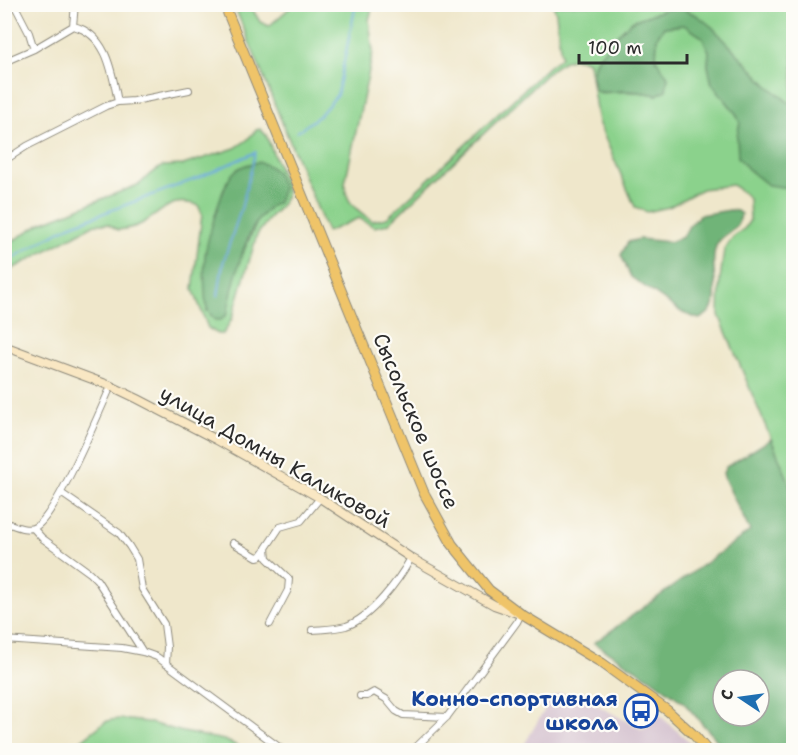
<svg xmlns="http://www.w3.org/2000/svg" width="798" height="755" viewBox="0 0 798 755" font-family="'Shantell Sans',sans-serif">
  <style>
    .industrial { fill: #d1bdcc }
    .green { fill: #8bd28c; stroke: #5b7e5c; stroke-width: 1.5; fill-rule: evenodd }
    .forest { fill: #70b478; stroke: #4e7052; stroke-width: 1.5; fill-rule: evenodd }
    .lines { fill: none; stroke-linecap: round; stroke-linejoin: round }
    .stream { stroke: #6ca9dd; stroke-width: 2 }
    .minor-casing { stroke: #8d897b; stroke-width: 8 }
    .secondary-casing { stroke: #8d897b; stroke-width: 10 }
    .trunk-casing { stroke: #8d897b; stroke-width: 11 }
    .minor { stroke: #fff; stroke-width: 6 }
    .secondary { stroke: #f9e7c3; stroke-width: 8 }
    .trunk { stroke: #efc469; stroke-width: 9 }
    .labels { text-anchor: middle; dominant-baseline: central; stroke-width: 4.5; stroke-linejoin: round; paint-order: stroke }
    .street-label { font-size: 21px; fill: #2b2b2b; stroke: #fdfcf7 }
    .transit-label { font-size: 21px; font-weight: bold; fill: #164399; stroke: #fdfcf7; text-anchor: end }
  </style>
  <rect width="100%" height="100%" fill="#fdfcf7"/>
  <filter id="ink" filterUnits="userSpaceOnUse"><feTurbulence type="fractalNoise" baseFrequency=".0167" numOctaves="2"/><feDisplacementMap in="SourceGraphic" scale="12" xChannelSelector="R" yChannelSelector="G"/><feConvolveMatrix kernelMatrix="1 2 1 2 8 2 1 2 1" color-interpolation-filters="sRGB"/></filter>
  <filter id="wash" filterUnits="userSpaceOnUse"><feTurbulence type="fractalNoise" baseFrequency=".008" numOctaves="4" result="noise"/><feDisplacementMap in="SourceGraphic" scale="24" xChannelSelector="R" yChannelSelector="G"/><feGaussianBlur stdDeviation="1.35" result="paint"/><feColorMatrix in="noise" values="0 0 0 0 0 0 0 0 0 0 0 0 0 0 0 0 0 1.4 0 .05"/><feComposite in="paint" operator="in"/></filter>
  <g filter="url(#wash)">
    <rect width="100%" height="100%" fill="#efe7cb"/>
    <!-- industrial -->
    <path class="industrial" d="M560,693l17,1 64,35 9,-3 8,-12 33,29 6,7h-176l31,-53z"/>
    <!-- green -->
    <path class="green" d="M234,5h16l10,17 9,4 24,-21h80l-4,15 4,32 -28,131c1,22 11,25 27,38l15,-3 161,-151 13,-10 -5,-44 -3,-8h240v101l-26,-21 -55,-58 -29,-18h-16l-35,12 -18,17 -19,24 6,31c19,-2 38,-2 56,2l11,-17 -12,-18 1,-23 7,-10 20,-2 18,12 7,14 -1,15 4,18 23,28 5,11 -3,13 52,52 4,-3v311l-4,-14 -70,-167 1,-36 4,-29 9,-13 12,-9 5,-8 -1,-22 -9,-8 -8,-5 -30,4 -33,18 -22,5 -12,-5 -37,-85 -9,-59c-14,-9 -25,-3 -37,6l-164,155 -14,3 -15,-9 -32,14z
      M260,129l6,6 20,51v10l-6,11 -10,10 -13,18 -25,84 -9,15h-5l-10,-6 -15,-39 9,-75 -4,-9c-29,-9 -34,7 -57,19 -7,4 -15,5 -23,6l-10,-6h-13l-90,49v-27l36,-23 99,-39 10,-10 13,-8 20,-1 52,-17 12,-8 9,-10zM227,181l51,21 -9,5 -10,11 -18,39 -6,19 -28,35 -1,-9 -1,-46 14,-54z
      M120,719l27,3 36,10 41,8 14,6 4,4h-173l36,-28 6,-2z"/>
    <!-- forest -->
    <path class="forest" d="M667,9h16l15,7 14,11 55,58 26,21v79l-4,3 -21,-3 -20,-16 -10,-12 -1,-21 3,-13 -5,-11 -23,-28 -4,-18 1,-15 -7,-14 -18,-12 -20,2 -7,10 -1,22 12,18 -2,13 -9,5c-10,-2 -22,-4 -33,-4 -11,0 -19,3 -29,0l-3,-14 3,-15 19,-24 18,-17z
      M259,162c17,5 18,11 24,26l-5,14c-34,17 -43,78 -51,112l-6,6h-6c-3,-4 -7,-7 -8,-12 -3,-10 -3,-40 -2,-52 2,-16 18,-73 29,-84 7,-7 16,-8 25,-10z
      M730,210l7,1 4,3c-3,21 -19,17 -25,32 -9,24 13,61 -17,73l-16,-6 -52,-36 -10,-22 7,-13 12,-3 30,3 13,-5 6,-11 11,-11z
      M771,439l18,43 4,14v254h-69l-2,-4 -38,-43 -34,-25 -56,-35 156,-112 -25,-51 -2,-7 3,-6zM723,680h36v36h-36z"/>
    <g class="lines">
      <!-- stream -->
      <path class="stream" d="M297,132l22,-16 18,-21 19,-91
        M4,263l65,-37 129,-48 58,-26
        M218,296l5,-33 18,-54 14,-55"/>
    </g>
  </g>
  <g filter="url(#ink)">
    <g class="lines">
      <defs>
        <path id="minor" d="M14,4l15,29 5,16
          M73,26c34,8 39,46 45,76
          M4,62l30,-13 39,-23 2,-22
          M4,161l23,-15 79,-40 12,-4 16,-1 55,-11
          M61,493l58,40 10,13 8,13 5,30 22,35 3,23 -1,17
          M4,522c10,3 22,10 31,5 20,-9 65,-116 76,-141
          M33,528l9,10 48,35 7,7 46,72
          M233,543l24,14 4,-1 5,-7
          M270,624l18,-34 1,-11 -22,-21 -1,-10 14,-21 21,-6 19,-23
          M312,630c12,-1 23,-1 34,-4 25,-8 53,-46 65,-68
          M4,640l118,8 21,4 14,5 126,93
          M360,696h7l7,-4 12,7 10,12 7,4 44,2
          M413,750l34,-33 70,-95 4,-8"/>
        <path id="secondary" d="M4,346l107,40 27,13 79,41 103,58 91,60 83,47 23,8"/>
        <path id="trunk" d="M224,4l200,489 28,51 37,46 32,24 81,49 66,48 26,24 13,15"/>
      </defs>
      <!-- minor casing -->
      <use href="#minor" class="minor-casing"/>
      <!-- secondary casing -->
      <use href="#secondary" class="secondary-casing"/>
      <!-- trunk casing -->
      <use href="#trunk" class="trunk-casing"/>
      <!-- minor -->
      <use href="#minor" class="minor"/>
      <!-- secondary -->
      <use href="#secondary" class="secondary"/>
      <!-- trunk -->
      <use href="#trunk" class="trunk"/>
    </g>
  </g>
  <!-- icons -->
  <defs>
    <symbol id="bus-ring" viewBox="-11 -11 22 22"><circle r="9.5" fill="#fdfcf7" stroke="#1a4fb4" stroke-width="1.5"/><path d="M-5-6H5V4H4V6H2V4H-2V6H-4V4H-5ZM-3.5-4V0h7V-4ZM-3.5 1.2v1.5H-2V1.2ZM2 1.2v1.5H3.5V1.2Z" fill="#1a4fb4"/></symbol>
  </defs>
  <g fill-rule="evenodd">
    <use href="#bus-ring" x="622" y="692" width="38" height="38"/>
  </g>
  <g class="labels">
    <!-- street labels -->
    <g class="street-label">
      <text transform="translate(416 421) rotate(67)">Сысольское шоссе</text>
      <text transform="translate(275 457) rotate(30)">улица Домны Каликовой</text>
    </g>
    <!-- transit labels -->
    <g class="transit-label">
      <text x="618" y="699">Конно-спортивная<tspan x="618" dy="24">школа</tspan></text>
    </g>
  </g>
  <!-- margin -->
  <rect width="798" height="755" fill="none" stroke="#fdfcf7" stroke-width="24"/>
  <!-- north arrow -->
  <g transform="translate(741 698) rotate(283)"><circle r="28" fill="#fdfcf7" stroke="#a9a8a5" stroke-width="1.5"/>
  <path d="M0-4.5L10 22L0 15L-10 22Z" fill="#1f6fb2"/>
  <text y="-9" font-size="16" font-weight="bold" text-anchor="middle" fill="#2b2b2b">С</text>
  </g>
  <!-- scale -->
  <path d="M579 54v9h108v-9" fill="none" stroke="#2b2b2b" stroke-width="3"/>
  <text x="588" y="54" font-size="18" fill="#2b2b2b" stroke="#fdfcf7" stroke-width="4.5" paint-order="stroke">100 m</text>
</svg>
